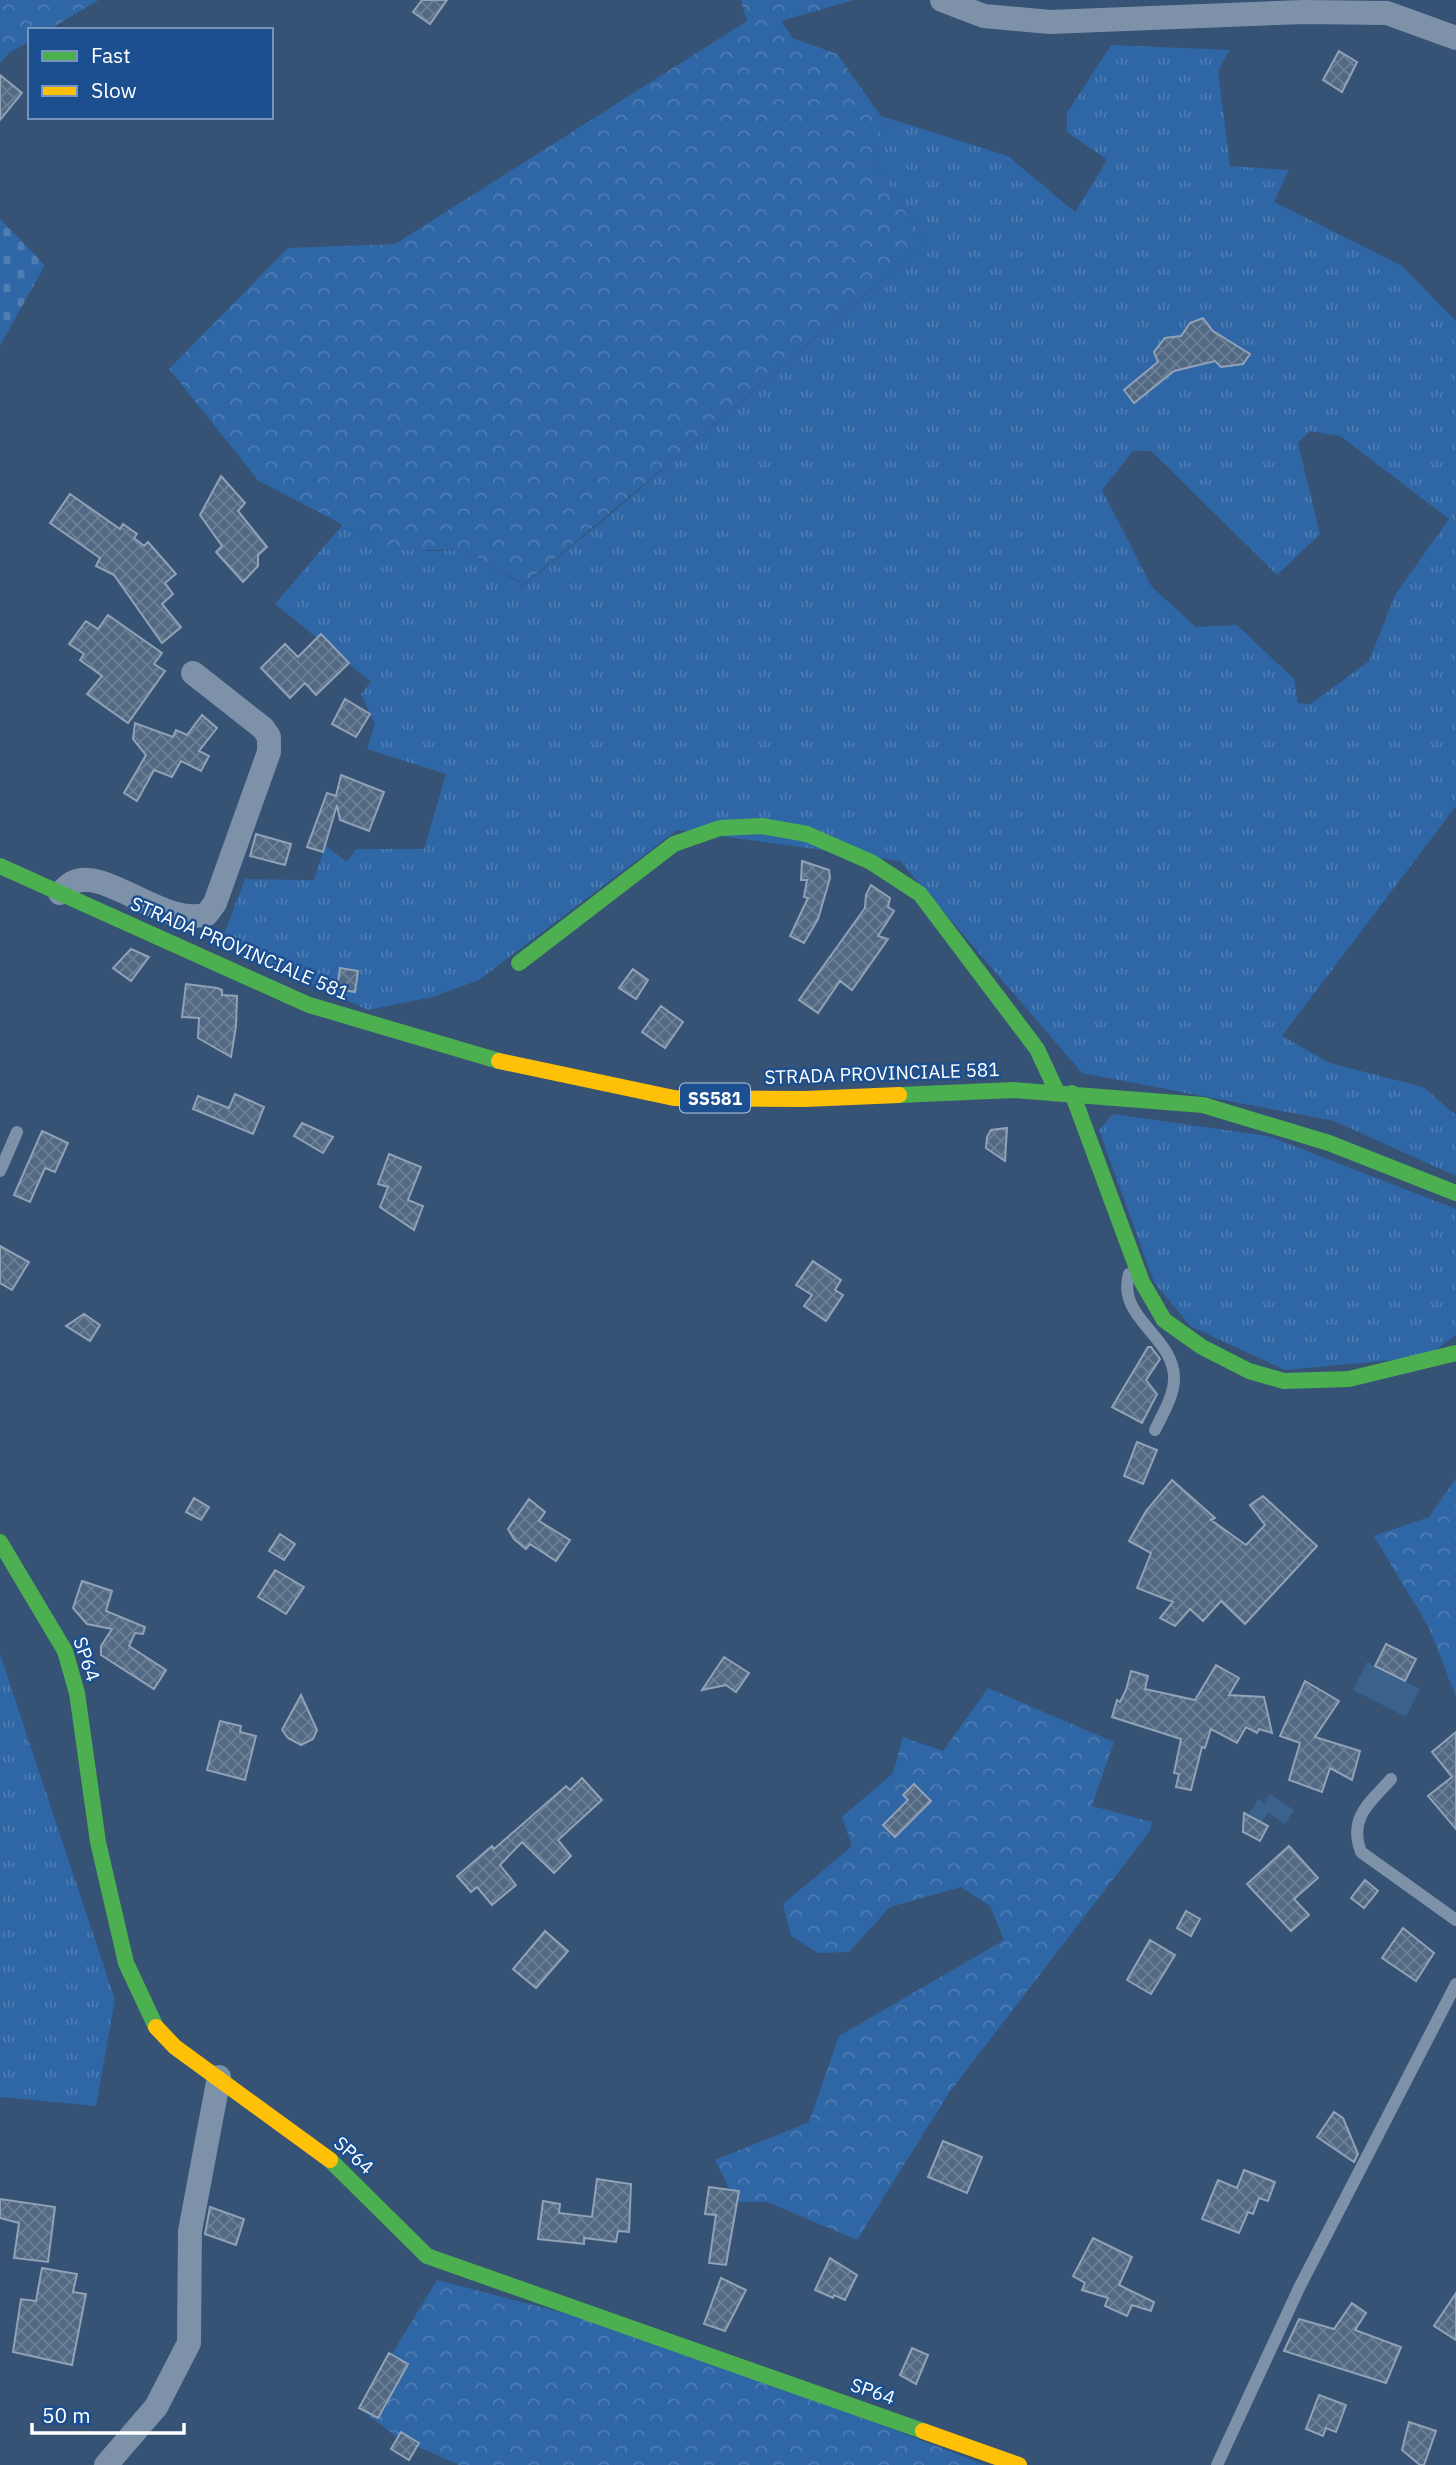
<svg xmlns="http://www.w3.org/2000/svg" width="1456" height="2465" viewBox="0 0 1456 2465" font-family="'IBM Plex Sans',sans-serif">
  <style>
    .grass { fill: url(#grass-tufts); fill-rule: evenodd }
    .forest { fill: url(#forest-crowns) }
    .cemetery { fill: url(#cemetery-stones) }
    .water { fill: #3b618d }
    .building { fill: url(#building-cross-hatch); stroke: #92a2b6; stroke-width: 2 }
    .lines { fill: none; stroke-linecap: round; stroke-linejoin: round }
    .lane { stroke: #7d92a8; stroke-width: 12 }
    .street { stroke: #7d92a8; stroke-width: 24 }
    .fast { stroke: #4caf50; stroke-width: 16 }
    .slow { stroke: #ffc107; stroke-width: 16 }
    .labels { text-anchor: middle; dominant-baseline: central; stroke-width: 5; stroke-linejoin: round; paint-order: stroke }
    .shield { fill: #1b4f8f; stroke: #bbcadd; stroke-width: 2 }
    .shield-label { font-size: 18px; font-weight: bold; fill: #fff }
    .street-label { font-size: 19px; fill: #fff; stroke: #1b4f8f }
  </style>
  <defs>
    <pattern id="grass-tufts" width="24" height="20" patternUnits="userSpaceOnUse" patternTransform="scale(1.75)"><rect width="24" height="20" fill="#2f66a5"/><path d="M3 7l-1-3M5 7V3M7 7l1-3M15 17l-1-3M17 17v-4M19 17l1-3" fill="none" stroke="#4e7db2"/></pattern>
    <pattern id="forest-crowns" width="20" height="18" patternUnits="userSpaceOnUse" patternTransform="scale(1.75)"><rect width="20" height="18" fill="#2f66a5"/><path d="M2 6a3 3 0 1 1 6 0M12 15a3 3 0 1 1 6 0" fill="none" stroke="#4e7db2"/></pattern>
    <pattern id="cemetery-stones" width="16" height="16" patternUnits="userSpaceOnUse" patternTransform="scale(1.75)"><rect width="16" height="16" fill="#2f66a5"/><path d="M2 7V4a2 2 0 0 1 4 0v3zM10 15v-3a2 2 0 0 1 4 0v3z" fill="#4e7db2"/></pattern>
    <pattern id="building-cross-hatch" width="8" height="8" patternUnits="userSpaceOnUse" patternTransform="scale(1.75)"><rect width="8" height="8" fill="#526984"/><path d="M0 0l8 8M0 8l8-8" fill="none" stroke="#6c8096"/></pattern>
  </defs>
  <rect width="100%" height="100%" fill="#365274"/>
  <!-- grass -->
  <path class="grass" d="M1111,45l119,5 -12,21 12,95 59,4 -15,32 128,64 54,55v485l-174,230 48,27 93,24 33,28v61l-122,-55 -252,-48 -182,-212 -223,-31 -198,150 -46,17 -65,13 -147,-68 24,-63 69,1 11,-35 22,17 9,-13h68l22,-75 -79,-25 8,-25 -14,-30 10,-12 -96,-78 68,-80 27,15 57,12 38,-1 54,33 1,5 87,-71 319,-274 -48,-72 3,-55 127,40 67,56 32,-52 -40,-28v-19zM1310,431l30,5 109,83 -54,76 -26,66 -58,43 -13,-1 -4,-24 -57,-54 -41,2 -44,-40 -50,-97 31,-39h18l126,124 43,-41 -22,-91z
    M1113,1114l155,22 188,73v126l-30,22 -141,13 -95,-44 -36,-44 -55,-152z
    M0,1654l115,346 -19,106 -96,-9z"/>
  <!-- forest -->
  <path class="forest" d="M0,0h99l-51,30h-18v11l-21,12 -9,10z
    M741,0h113l-73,21 12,17 44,16 44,62 -3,55 48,72c-136,115 -269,233 -407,345v-6l-54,-32h-62l-33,-11 -111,-58 -90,-112 119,-121 107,-4 352,-223z
    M1456,1478v218l-27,-68 -55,-92 55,-19z
    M988,1688l126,54 -22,64 60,16 -2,9 -201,262 -92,147 -90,-38h-31l-21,-42 94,-38 30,-86 165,-96 -14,-34 -29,-19 -71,20 -41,45 -31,1 -27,-17 -8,-32 69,-58 -10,-29 51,-44 10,-36 40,14z
    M437,2280l215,56 333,129h-526l-61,-27 -39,-30z"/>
  <!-- cemetery -->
  <path class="cemetery" d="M0,219l45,46 -45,81z"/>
  <!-- water -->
  <path class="water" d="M1367,1662l53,27 -14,28 -53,-27z
    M1270,1794l24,16 -9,14 -17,-11 -6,9 -13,-8 9,-15 6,4z"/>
  <!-- building -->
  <path class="building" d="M422,0h25l-17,24 -17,-12z
    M1339,51l18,11 -15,30 -19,-12z
    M0,75l22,18 -22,27z
    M1203,318l10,13 37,23 -7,10 -22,3 -6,-6 -41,10 -40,32 -10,-13 34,-28 -4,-10 11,-14 16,-2 9,-13z
    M221,476l24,27 -7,8 29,36 -9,8v11l-15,16 -27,-30 6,-6 -22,-31z
    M70,494l50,35 3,-5 14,10 -3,4 10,8 4,-4 28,32 -11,9 8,11 -11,10 19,23 -19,16 -48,-68 -18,-9 4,-8 -50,-35z
    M108,615l54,38 -8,11 11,7 -37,52 -41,-29 15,-18 -22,-16 4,-6 -15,-10 17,-23 12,8z
    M321,634l28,29 -33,32 -11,-12 -15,15 -29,-30 24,-24 13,13z
    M345,699l25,15 -14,23 -24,-13z
    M202,715l15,13 -18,23 10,5 -8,15 -20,-10 -9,16 -18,-7 -17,31 -13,-8 22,-38 -13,-16 2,-16 38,14 3,-7 11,5z
    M341,775l43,17 -15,39 -29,-11 -3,-15 -14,47 -16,-5 20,-54 9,3z
    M256,834l35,10 -6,21 -35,-9z
    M802,861l27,9 1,8 -12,41 -14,24 -14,-7 18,-38 -4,-1 3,-17h-6z
    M871,885l19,13 -2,9 6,4 -16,25 10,3 -36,51 -12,-9 -22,32 -19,-13 66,-92 1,-13z
    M131,949l18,8 -18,24 -18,-13z
    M340,968l18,3 -3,21 -18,-3z
    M633,969l15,11 -12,19 -17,-11z
    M186,984l31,4 5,2v5l15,1 -1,30 -5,31 -33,-19 1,-20 -17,-1z
    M661,1006l22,16 -18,26 -23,-16z
    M235,1094l29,13 -11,27 -60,-25 5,-13 31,12z
    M302,1123l31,14 -10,16 -29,-17z
    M1007,1128l-2,33 -19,-13 1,-11 4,-7z
    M42,1131l26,12 -13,29 -10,-4 -15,34 -16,-7z
    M389,1154l32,13 -13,33 15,6 -9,24 -34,-23 8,-20 -10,-3z
    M0,1246l29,16 -17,28 -12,-7z
    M813,1261l28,19 -6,10 8,5 -17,26 -22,-15 8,-11 -16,-10z
    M84,1314l16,11 -10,16 -24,-15z
    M1148,1347h3l9,12 -14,21 11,14 -15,29 -30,-16z
    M1137,1442l20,8 -14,34 -19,-8z
    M1172,1480l43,38 -4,2 35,25 19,-20 -15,-20 13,-9 54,50 -72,78 -24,-23 -18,20 -13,-12 -15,17 -15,-8 13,-16 -36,-14 14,-35 -22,-12 17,-30z
    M194,1498l15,9 -8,13 -15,-8z
    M529,1499l16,13 -6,9 31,19 -14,21 -26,-17 -4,5 -12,-10 -6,-10z
    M280,1534l15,10 -11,16 -15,-9z
    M275,1570l29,17 -18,27 -28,-17z
    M82,1581l30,10 -6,20 39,16 -2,7 -8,-1 -6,13 37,24 -12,19 -53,-34v-9l11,-17 -25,-5 -14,-16z
    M1386,1644l30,15 -11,22 -30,-15z
    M724,1657l25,16 -13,19 -10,-7 -24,5z
    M1216,1665l23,13 -10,17 35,2 8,36 -13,-4 -2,4 -11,-6 -9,16 -26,-14 -6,19 -3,-1 -11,43 -15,-3 3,-13 -5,-1 7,-34 -69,-22 5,-17 3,2 6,-12 5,-19 17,5 -3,13 50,11z
    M1305,1681l34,20 -24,36 45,14 -8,29 -22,-12 -8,24 -33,-12 11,-37 -20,-7z
    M301,1695l16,35 -4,9 -12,6 -13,-7 -6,-8z
    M220,1721l21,5 -1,6 16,4 -11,44 -38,-10z
    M1456,1732v97l-28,-33 24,-19 -20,-25z
    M582,1778l20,22 -44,40 13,16 -17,17 -32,-31 -22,23 16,20 -24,20 -15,-18 -6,5 -14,-16 35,-30 2,3 72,-63 4,4z
    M914,1784l17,17 -36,36 -12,-12 25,-25 -5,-5z
    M1244,1813l24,13 -8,15 -17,-9z
    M1289,1846l29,32 -24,21 15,16 -18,16 -44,-47z
    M1365,1880l13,11 -14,17 -13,-10z
    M1186,1911l14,8 -9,17 -14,-8z
    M1403,1928l31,25 -18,28 -34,-23z
    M545,1931l23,20 -32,37 -23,-19z
    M1150,1940l25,15 -24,39 -24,-14z
    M1334,2112l9,6 15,36 -4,8 -37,-25z
    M943,2141l39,16 -15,36 -39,-16z
    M1244,2170l31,12 -7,19 -9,-3 -6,16 -5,-2 -9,21 -37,-14 16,-39 19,8z
    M597,2179l34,5 -2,48 -11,-1 -2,11 -32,-4v6l-46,-5 5,-38 17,3 -1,9 33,4z
    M709,2187l30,4 -13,74 -17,-2 7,-48 -11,-1z
    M0,2199l55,8 -7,55 -34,-4 5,-35 -19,-5z
    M210,2207l34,12 -8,26 -31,-11z
    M1093,2238l39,19 -13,28 35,17 -3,9 -19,-6 -5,11 -22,-10 3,-8 -26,-8 3,-7 -12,-7z
    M830,2258l27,17 -12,25 -11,-5 -1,3 -18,-8z
    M42,2268l35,6 -4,18 13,2 -14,71 -59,-13 8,-53 15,2z
    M721,2278l25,12 -21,41 -21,-7z
    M1456,2293v47l-22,-14z
    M1352,2303l14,10 -11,17 46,17 -15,36 -102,-32 15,-32 35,10z
    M912,2348l16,7 -12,29 -16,-9z
    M389,2353l19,11 -30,54 -19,-10z
    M1319,2395l27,10 -10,27 -10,-4 -3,8 -17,-7z
    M1409,2422l27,9 -12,34h-4l-18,-15z
    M401,2432l18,11 -10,17 -18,-11z"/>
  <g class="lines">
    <!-- lane -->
    <path class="lane" d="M0,1171l17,-39
      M1129,1274c-13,44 46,63 45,105 0,17 -12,36 -19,51
      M1391,1779c-21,24 -43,38 -30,73l95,68
      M1217,2465l83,-179 156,-302"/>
    <!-- street -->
    <path class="street" d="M942,0l42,16 66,6 254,-10 83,1 69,25
      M60,893c4,-3 8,-8 12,-10 32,-18 93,46 135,31l8,-11 54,-151v-15l-6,-9 -70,-55
      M106,2465l50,-58 33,-64 1,-112 29,-154"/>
    <!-- fast -->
    <path class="fast" d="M0,866l309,139 190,56
      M519,963l155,-119 46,-16 42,-2 45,8 64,28 49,32 117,155 20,43
      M1072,1093l70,189 22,38 38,27 47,24 35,10 65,-2 107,-26
      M899,1095l115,-5 189,15 126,38 127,50
      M0,1542l65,109 12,42 21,149 28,121 30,64
      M330,2160l97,96 496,175"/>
    <!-- slow -->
    <path class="slow" d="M499,1061l175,37 131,1 94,-4
      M156,2027l19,20 155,113
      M923,2431l96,34"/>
  </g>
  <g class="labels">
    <!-- shield labels -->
    <rect class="shield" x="680" y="1083.5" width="70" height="29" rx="5"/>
    <g class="shield-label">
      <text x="715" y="1098">SS581</text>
    </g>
    <!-- street labels -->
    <g class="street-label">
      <text transform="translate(240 948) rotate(23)">STRADA PROVINCIALE 581</text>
      <text transform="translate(882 1073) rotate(-2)">STRADA PROVINCIALE 581</text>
      <text transform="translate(87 1659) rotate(71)">SP64</text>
      <text transform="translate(354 2155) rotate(42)">SP64</text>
      <text transform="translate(873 2391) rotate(19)">SP64</text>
    </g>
  </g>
  <!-- legend -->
  <rect x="28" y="28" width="245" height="91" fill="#1b4f8f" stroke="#7695bc" stroke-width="2"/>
  <rect x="42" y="51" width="35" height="10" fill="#4caf50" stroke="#7695bc" stroke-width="2"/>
  <text x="91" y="63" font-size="21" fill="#ffffff">Fast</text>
  <rect x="42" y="86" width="35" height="10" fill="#ffc107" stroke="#7695bc" stroke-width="2"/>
  <text x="91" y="98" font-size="21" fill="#ffffff">Slow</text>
  <!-- scale -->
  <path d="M32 2423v10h152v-10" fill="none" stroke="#ffffff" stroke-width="3.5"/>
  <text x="42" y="2423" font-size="21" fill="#ffffff" stroke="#1b4f8f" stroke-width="5" paint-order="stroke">50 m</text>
</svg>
